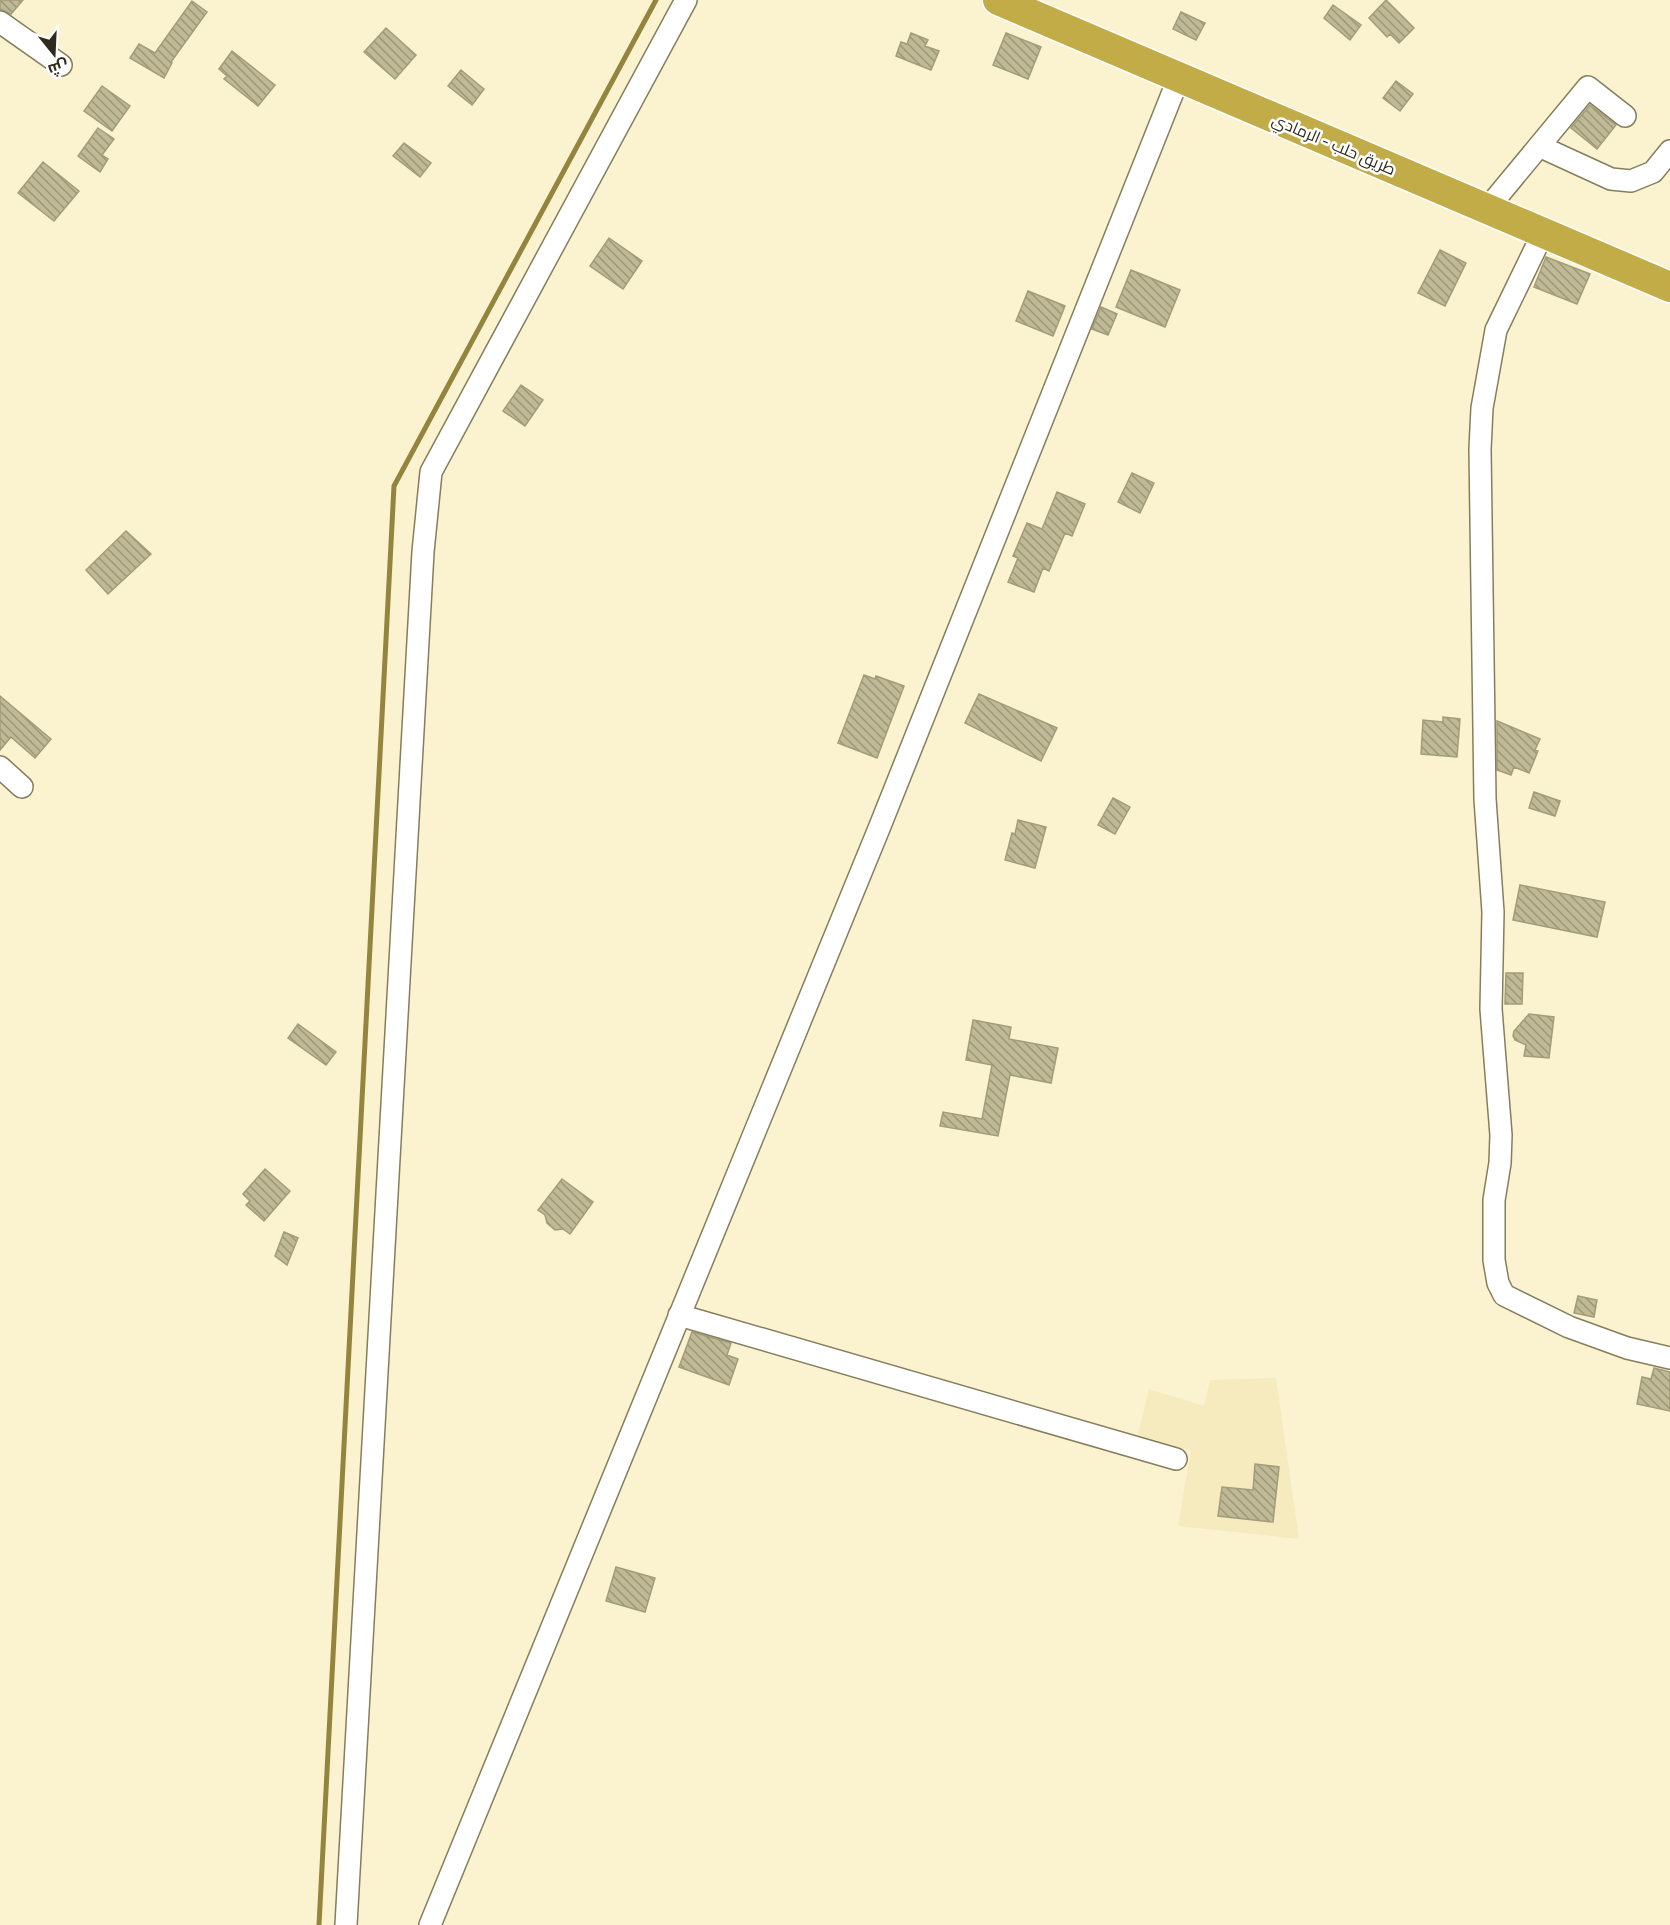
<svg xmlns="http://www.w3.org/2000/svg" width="1670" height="1925" viewBox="0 0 1670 1925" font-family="'Golos Text',Cairo,sans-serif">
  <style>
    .built { fill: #f5ebbf }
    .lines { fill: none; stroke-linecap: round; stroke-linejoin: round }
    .stream { stroke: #94853e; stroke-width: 5 }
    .building { fill: url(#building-back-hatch); stroke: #a39c7a; stroke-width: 1.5 }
    .minor-casing { stroke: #857e5d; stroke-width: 24 }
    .highway-casing { stroke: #fff; stroke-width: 33 }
    .minor { stroke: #fff; stroke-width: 21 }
    .highway { stroke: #c1ac47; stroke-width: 30 }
    .labels { text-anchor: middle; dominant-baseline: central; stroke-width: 5; stroke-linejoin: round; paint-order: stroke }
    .street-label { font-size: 16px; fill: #2f2c1e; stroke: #fff }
  </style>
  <defs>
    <pattern id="building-back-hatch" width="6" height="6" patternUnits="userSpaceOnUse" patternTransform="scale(1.5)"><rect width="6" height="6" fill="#c0b996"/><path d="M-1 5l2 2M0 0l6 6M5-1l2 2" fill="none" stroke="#9c977a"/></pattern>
  </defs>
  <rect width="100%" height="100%" fill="#fbf3cf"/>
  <!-- built -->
  <path class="built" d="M1276,1378l23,161 -121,-13 13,-76 -54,-13 12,-48 55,17 6,-26z"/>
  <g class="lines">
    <!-- stream -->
    <path class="stream" d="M319,1925l75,-1439 262,-486"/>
  </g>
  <!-- building -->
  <path class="building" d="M0,0h23l-12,14 -11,-5z
    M1386,0l28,28 -15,15 -9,-9 -3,3 -18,-19z
    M192,1l15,11 -36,50 1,1 -8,15 -34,-20 9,-14 16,9z
    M1333,5l28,20 -11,15 -26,-22z
    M1181,12l24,11 -9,17 -23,-11z
    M386,28l30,27 -21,24 -31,-27z
    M911,33l17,7 -3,6 14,5 -8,19 -35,-14 5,-14 6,2z
    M1006,33l35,14 -13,32 -35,-14z
    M232,51l43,34 -17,21 -34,-27 3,-3 -8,-7z
    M461,70l23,19 -12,16 -24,-19z
    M1396,81l17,13 -13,17 -17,-13z
    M102,86l28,20 -18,25 -28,-20z
    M1590,105l26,20 -19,24 -26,-21z
    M98,128l16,11 -12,16 6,4 -8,13 -22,-16z
    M404,143l27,20 -11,14 -27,-21z
    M43,162l36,29 -25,30 -36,-28z
    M609,238l33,23 -19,28 -33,-23z
    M1440,250l26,13 -21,43 -27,-13z
    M1546,257l44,17 -13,30 -43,-17z
    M1131,270l49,20 -15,37 -49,-20z
    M1028,291l37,15 -12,30 -37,-15z
    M1101,307l16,7 -9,21 -16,-6z
    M521,385l22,15 -18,26 -22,-15z
    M1132,473l22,10 -14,30 -22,-11z
    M1057,492l28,12 -13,32 -7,-3 -16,38 -6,-3 -9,24 -26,-10 10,-24 -5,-2 14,-33 15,6z
    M126,531l25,23 -43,40 -22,-24z
    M864,675l11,4 1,-3 28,10 -27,72 -39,-15z
    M979,694l78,34 -16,33 -76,-38z
    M0,696l51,43 -16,19 -24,-21 -11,13z
    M1443,717l17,2 -3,38 -36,-3 2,-34 20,2z
    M1497,721l43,18 -5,11 3,1 -9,22 -15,-6 -3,8 -14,-5z
    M1534,792l26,9 -5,15 -26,-8z
    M1113,798l17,9 -15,27 -17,-9z
    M1018,820l28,7 -11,41 -30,-8 7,-27 3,1z
    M1520,885l85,17 -8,35 -84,-17z
    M1506,973h17l-1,31h-17z
    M1529,1014l25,3 -5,41 -25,-2 2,-11 -11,-5 -2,-4 1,-5z
    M973,1020l38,7 -2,12 49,9 -7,35 -41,-8 -12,61 -58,-10 3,-14 39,7 10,-54 -26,-5z
    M298,1024l38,28 -10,13 -38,-27z
    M265,1169l25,22 -26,30 -18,-16 4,-4 -7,-7z
    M562,1179l31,23 -23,32 -7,-5 -8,1 -8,-7 -2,-8 -7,-5z
    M284,1232l14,6 -11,27 -12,-9z
    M1578,1296l19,4 -3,17 -20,-4z
    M692,1332l39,11 -4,12 11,4 -9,26 -50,-18z
    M1654,1368l16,4v39l-33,-7 5,-27 9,2z
    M1255,1464l24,3 -6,55 -55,-6 4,-29 31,3z
    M616,1567l39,11 -10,34 -39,-11z"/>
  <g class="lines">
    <defs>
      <path id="minor" d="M0,22l61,43
        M1539,146l72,33 20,2 22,-9 17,-21
        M1487,209l101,-122 37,29
        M1543,233l-47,97 -14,78 -2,41 5,350 8,113 -2,97 10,126 -1,28 -6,37v60l4,23 6,12 65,32 58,21 43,10
        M0,767l22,20
        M679,1315l497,144
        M346,1925l77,-1373 8,-80 255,-472
        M430,1925l450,-1099 299,-749"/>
      <path id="highway" d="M998,0l672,287"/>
    </defs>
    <!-- minor casing -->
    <use href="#minor" class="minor-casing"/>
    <!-- highway casing -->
    <use href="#highway" class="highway-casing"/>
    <!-- minor -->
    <use href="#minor" class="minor"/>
    <!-- highway -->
    <use href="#highway" class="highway"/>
  </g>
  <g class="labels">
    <!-- street labels -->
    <g class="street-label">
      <text transform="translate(1334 144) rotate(23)">طريق حلب - الرمادي</text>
    </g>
  </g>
  <!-- north arrow -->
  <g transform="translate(54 54) rotate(162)" stroke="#ffffff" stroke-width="4.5" paint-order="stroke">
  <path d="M0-4.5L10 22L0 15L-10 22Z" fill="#2f2c1e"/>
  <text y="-9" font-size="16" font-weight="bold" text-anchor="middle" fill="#2f2c1e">ش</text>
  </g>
</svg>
